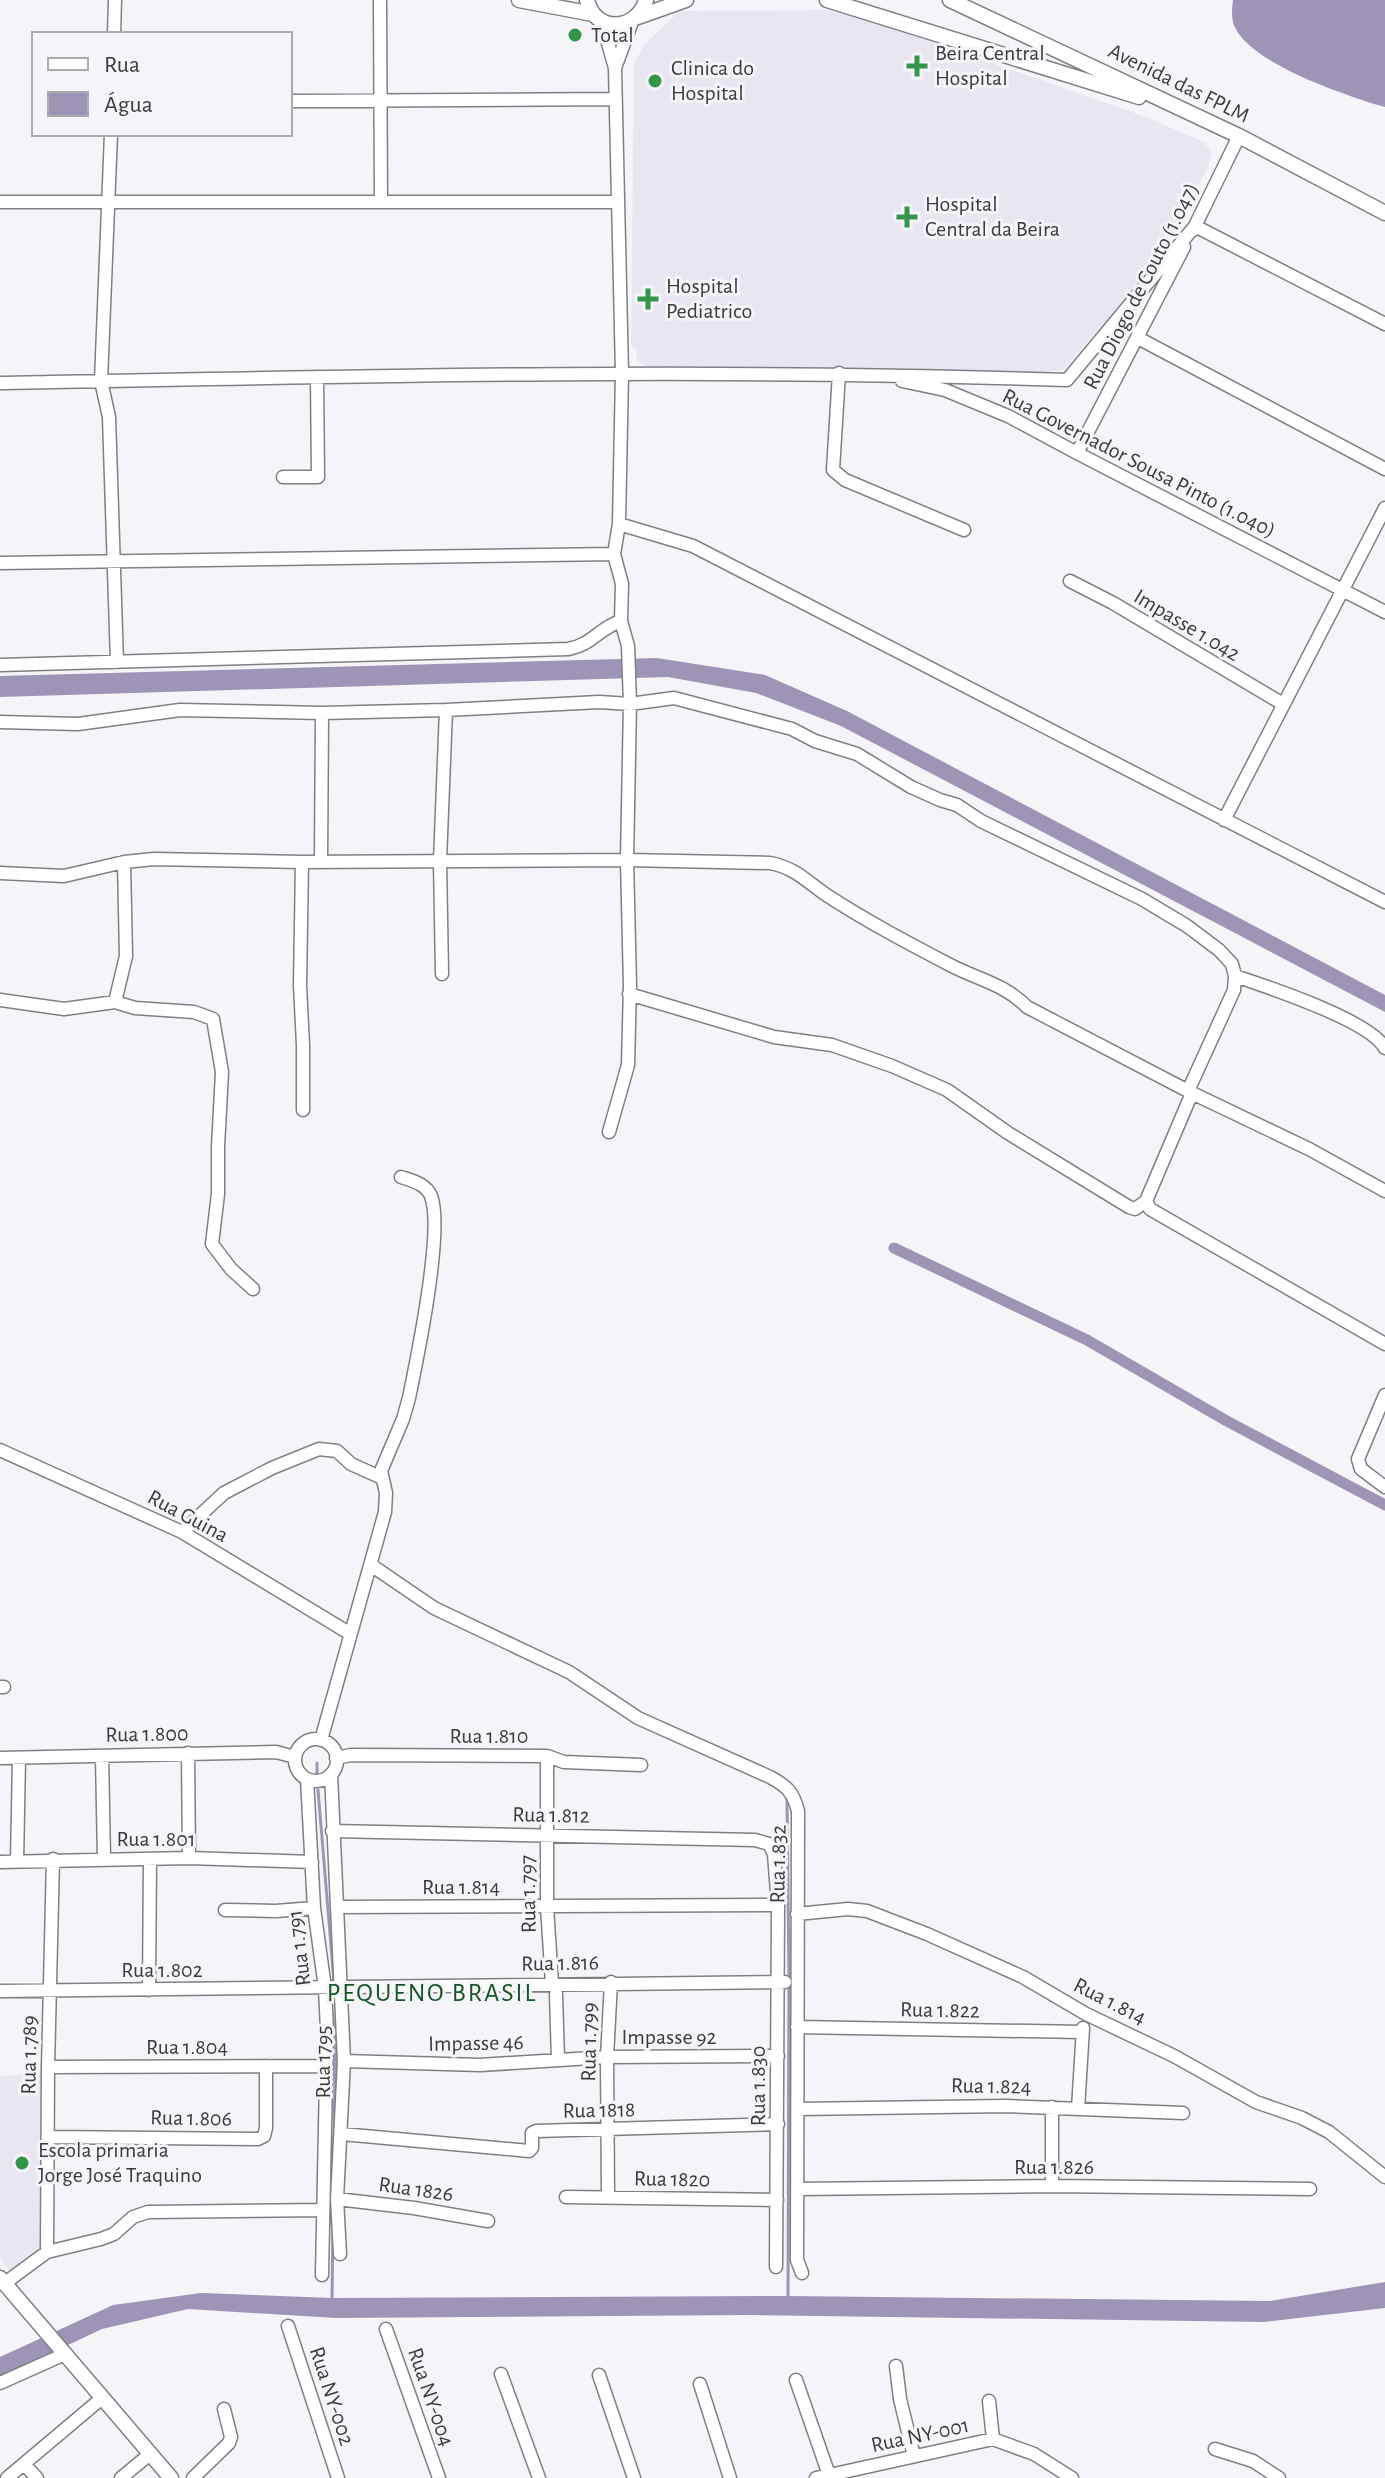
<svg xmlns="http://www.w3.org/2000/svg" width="1385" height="2478" viewBox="0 0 1385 2478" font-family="'Alegreya Sans',sans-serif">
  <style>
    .built { fill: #e9e6f2 }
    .water { fill: #9e95b6 }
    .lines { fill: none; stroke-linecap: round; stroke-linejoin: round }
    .stream { stroke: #9e95b6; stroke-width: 3 }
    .canal { stroke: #9e95b6; stroke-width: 11 }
    .minor-casing { stroke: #807f84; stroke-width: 15 }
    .tertiary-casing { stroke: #807f84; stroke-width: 17 }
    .minor { stroke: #fff; stroke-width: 12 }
    .tertiary { stroke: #fff; stroke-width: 14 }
    .poi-dot { fill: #339549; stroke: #f5f4f9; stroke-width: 3 }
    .labels { text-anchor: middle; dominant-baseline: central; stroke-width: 6; stroke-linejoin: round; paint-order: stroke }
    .poi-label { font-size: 22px; fill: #3b3b3d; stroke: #f5f4f9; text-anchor: start }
    .street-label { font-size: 22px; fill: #3b3b3d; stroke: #f5f4f9 }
    .quarter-label { font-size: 26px; letter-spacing: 2px; fill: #165525; stroke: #f5f4f9 }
  </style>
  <rect width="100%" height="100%" fill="#f5f4f9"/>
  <!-- built -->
  <path class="built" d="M824,10l27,4 295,103 58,25 8,10 -4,15 -53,100 -31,38 -32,31 -30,34 -34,5 -384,-9 -8,-7 1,-9 -6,-5 3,-281 10,-19 36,-34z
    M43,2074l1,175 -33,24 -11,-15v-182z"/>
  <!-- water -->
  <path class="water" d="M1233,0h152v107c-38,-11 -137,-44 -151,-82 -3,-8 -2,-17 -1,-25z
    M657,658l108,17 82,36 538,284v17l-544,-286 -85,-33 -88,-16 -668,20v-21z
    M1385,2282v26l-121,14 -514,-7 -414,3 -148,-9 -86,20 -102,48v-20l113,-52 88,-12 131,5 456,-2 482,5z"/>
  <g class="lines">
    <!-- stream -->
    <path class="stream" d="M317,1763v11
      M318,1790l16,192
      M787,1798l2,180
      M334,2141l2,-128
      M788,2298l1,-312
      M332,2301l1,-76"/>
    <!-- canal -->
    <path class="canal" d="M894,1248l193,92 138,80 160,85"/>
    <defs>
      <path id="minor" d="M380,0l1,202
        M114,34l1,-34
        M615,68l17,-46
        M290,101l325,-2
        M111,134l-10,247 8,36 8,245
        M0,202h618
        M1193,230l46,-94
        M1138,338l247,131
        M839,373l-6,97 12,10 119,50
        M902,381l43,9 63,26 69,37 308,159
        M0,383c356,-7 711,-15 1067,-3l128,-154 190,98
        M1077,453l107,-206
        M283,477h35l-1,-100
        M619,524l74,22 692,356
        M0,563l614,-9
        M1070,581l43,22 170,101
        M0,665l568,-16c24,-4 31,-21 53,-28l1,-37 -8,-30 5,-30 3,-151 -7,-305 -13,-46
        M0,722l78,2 102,-14 142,3 124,-3 153,-8 31,2 44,-6 118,31 23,12 42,13 54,33 29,13 17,5 24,16 161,78 45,27 32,24 13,14 3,12 -1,14 -46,101
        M1224,820l161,-312
        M302,862l-2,123 3,60v65
        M321,862l1,-149
        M0,873l64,3 60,-14 30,-3 148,3 325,-2 143,3c26,5 37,19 58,33 40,26 82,48 124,70 28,14 52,18 75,41l165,86 117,56 76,42
        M442,974l-2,-113 6,-151
        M1235,976c33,11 134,44 150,72
        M629,994l145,43 58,8 60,21 55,24 61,43 121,74 6,2 11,-8
        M0,1000l64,9 51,-7 20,6 59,4 19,7 9,53 -4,75v47l-6,50 19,25 22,20
        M115,1002l11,-46 -2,-94
        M1192,1093l-46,108 4,8 235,135
        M609,1132l19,-67 2,-79 -3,-126 3,-156 -2,-58 -7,-25
        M1385,1395l-27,64 3,10 24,18
        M0,1450l182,82 167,101
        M182,1532l42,-39 48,-25 47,-19 18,2 14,13 29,13
        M371,1565l63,43 135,64 69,46 132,59c17,9 23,15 28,34l-1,449 5,13
        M0,1687h4
        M295 1760a21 21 0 1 1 42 0a21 21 0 1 1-42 0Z
        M321,1740l64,-228 1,-19 -5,-22 22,-52 6,-21c8,-39 35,-168 22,-202 -5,-12 -18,-15 -30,-19
        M188,1753l1,105
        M102,1756l2,103
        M547,1756v151l5,76
        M0,1758l276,-6 19,5
        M336,1758l15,-3 196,1 17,6 77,3
        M331,1774l13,287 -7,138 3,55
        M307,1779l7,129 11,80 2,42 -5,245
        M332,1831l423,9 14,4 5,10 4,51 -2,362
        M0,1862l189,-4 123,4
        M17,1862l2,-104
        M337,1907l441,-2
        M225,1910l51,1 38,-3
        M797,1914l51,-5 19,2 60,23 96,43 63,37 88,42 82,46 46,16 27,14 56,45
        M149,1990l1,-131
        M0,1991l785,-9
        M556,1994l2,66
        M797,2027l285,5
        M344,2061l136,4 127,-8 171,-1
        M48,2067l278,-1
        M1052,2107v79
        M798,2109l208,-3 177,7
        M1078,2109l5,-81
        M342,2134l187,17 3,-3v-15l4,-2 242,-7
        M48,2137l210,2 6,-3 2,-8v-62
        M798,2189l254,-3 258,3
        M566,2197l211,3
        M608,2198l-1,-141 4,-75
        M337,2199l77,9 74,13
        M47,2252l1,-185 5,-208
        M5,2283l42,-31 54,-13 13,-5 19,-17 15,-5 173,-2
        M288,2326l50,152
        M386,2329l53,149
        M896,2366l4,33 14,57
        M501,2374l38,104
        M599,2375l35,103
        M796,2380l33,95
        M0,2383l65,-29
        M700,2384l30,94
        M989,2401l4,38
        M1215,2449l38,12 26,17
        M24,2464l13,14
        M7,2478l95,-80
        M121,2478l29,-24
        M193,2478l36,-35 2,-6 -7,-28
        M816,2478l177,-39 41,15 38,24"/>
      <path id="tertiary" d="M519,0l74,14
        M587,0c8,34 50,31 59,0
        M827,0l312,97
        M950,0l289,136 146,77
        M638,17l48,-17
        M0,2278l171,200"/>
    </defs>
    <!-- minor casing -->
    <use href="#minor" class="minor-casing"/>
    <!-- tertiary casing -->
    <use href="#tertiary" class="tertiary-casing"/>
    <!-- minor -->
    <use href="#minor" class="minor"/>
    <!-- tertiary -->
    <use href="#tertiary" class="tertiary"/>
  </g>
  <!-- markers -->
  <g class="poi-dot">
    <circle cx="575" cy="35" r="8"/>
    <path d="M913 54h8v8h8v8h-8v8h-8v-8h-8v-8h8z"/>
    <circle cx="655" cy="81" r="8"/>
    <path d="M903 205h8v8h8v8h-8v8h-8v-8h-8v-8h8z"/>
    <path d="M644 287h8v8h8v8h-8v8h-8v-8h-8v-8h8z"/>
    <circle cx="22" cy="2163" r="8"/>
  </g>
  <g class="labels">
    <!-- poi labels -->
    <g class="poi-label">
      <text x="591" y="35">Total</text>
      <text x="935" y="53">Beira Central<tspan x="935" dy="25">Hospital</tspan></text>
      <text x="671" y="68">Clinica do<tspan x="671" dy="25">Hospital</tspan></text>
      <text x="925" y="204">Hospital<tspan x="925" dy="25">Central da Beira</tspan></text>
      <text x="666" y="286">Hospital<tspan x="666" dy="25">Pediatrico</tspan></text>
      <text x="38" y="2150">Escola primaria<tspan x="38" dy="25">Jorge José Traquino</tspan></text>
    </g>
    <!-- street labels -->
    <g class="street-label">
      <text transform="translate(1179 83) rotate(26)">Avenida das FPLM</text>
      <text transform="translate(1141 286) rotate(-63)">Rua Diogo de Couto (1.047)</text>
      <text transform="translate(1139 463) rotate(27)">Rua Governador Sousa Pinto (1.040)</text>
      <text transform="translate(1187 625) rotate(31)">Impasse 1.042</text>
      <text transform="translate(188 1516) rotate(28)">Rua Guina</text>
      <text transform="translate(147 1734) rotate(-1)">Rua 1.800</text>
      <text x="489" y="1736">Rua 1.810</text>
      <text transform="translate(551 1815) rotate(1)">Rua 1.812</text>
      <text x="156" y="1839">Rua 1.801</text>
      <text transform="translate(778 1864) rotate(-89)">Rua 1.832</text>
      <text x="461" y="1887">Rua 1.814</text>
      <text transform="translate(528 1894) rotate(-91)">Rua 1.797</text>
      <text transform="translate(299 1948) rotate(-97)">Rua 1.791</text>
      <text transform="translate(560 1963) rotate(-1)">Rua 1.816</text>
      <text x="162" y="1970">Rua 1.802</text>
      <text transform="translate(1110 2001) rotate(27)">Rua 1.814</text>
      <text transform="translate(940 2010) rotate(1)">Rua 1.822</text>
      <text x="669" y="2037">Impasse 92</text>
      <text transform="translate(589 2042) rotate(-89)">Rua 1.799</text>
      <text transform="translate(476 2043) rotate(-1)">Impasse 46</text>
      <text x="187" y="2047">Rua 1.804</text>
      <text transform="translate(29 2055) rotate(-89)">Rua 1.789</text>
      <text transform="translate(323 2062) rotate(-90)">Rua 1795</text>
      <text transform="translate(758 2086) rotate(-90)">Rua 1.830</text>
      <text transform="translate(991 2086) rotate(1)">Rua 1.824</text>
      <text transform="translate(599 2110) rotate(-1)">Rua 1818</text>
      <text transform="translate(191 2118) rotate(1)">Rua 1.806</text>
      <text x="1054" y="2167">Rua 1.826</text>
      <text transform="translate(672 2179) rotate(1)">Rua 1820</text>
      <text transform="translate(416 2189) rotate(8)">Rua 1826</text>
      <text transform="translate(332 2396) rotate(72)">Rua NY-002</text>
      <text transform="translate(431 2397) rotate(71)">Rua NY-004</text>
      <text transform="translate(920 2435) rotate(-12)">Rua NY-001</text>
    </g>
    <!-- quarter labels -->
    <g class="quarter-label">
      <text x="432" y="1993">PEQUENO BRASIL</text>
    </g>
  </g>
  <!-- legend -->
  <rect x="32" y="32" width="260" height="104" fill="#f5f4f9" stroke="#abaaae" stroke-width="2"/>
  <rect x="48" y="58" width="40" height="12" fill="#ffffff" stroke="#abaaae" stroke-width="2"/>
  <text x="104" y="72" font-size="24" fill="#3b3b3d">Rua</text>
  <rect x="48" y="92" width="40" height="24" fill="#9e95b6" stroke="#abaaae" stroke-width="2"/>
  <text x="104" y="112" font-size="24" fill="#3b3b3d">Água</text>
</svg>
